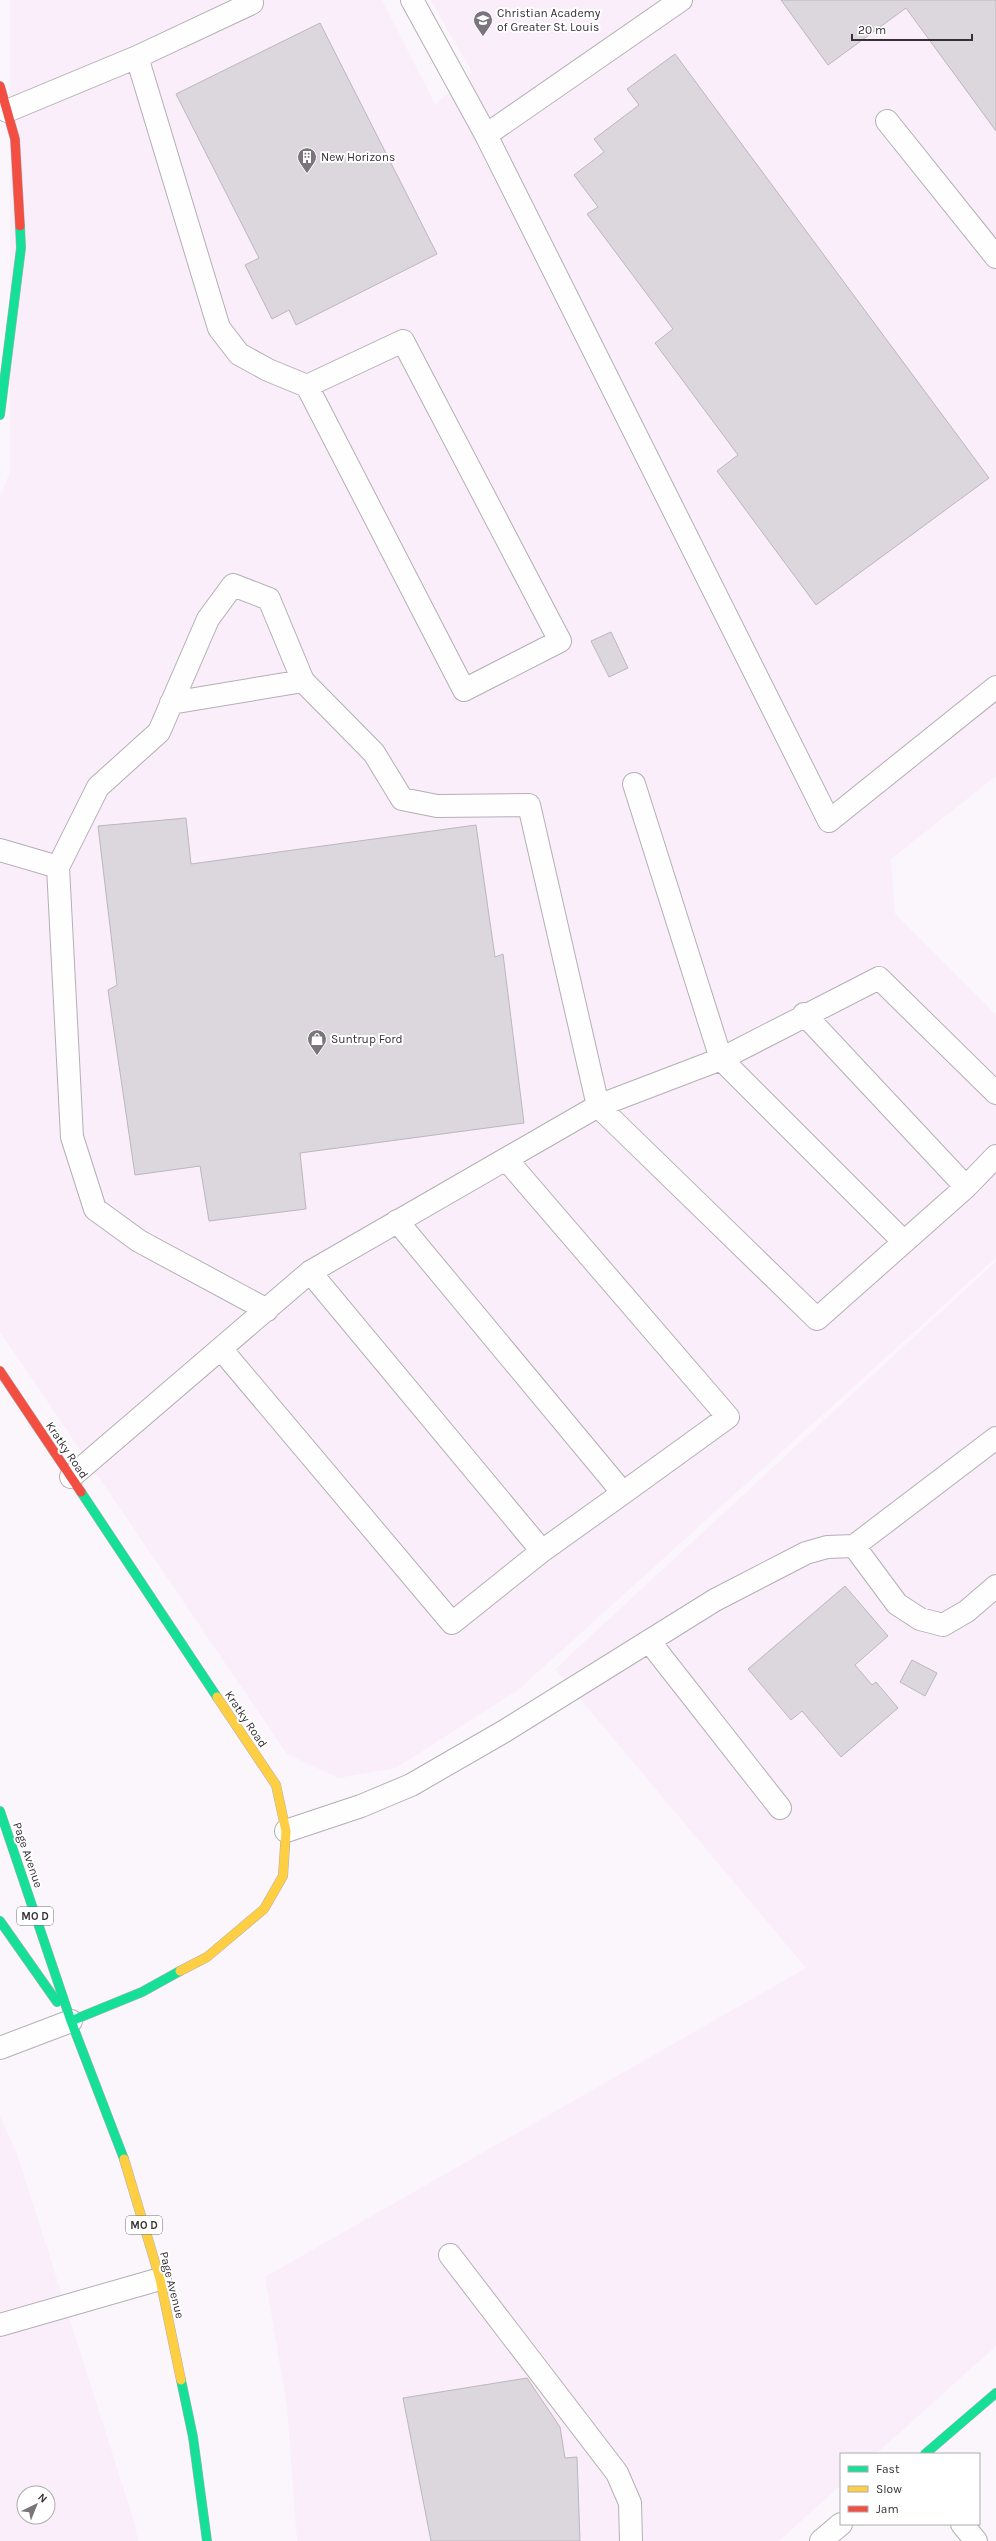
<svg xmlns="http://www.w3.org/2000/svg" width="996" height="2541" viewBox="0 0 996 2541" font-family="Karla,sans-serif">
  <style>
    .built { fill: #faeefb; fill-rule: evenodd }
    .building { fill: #dcd7dc; stroke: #bbb7bb }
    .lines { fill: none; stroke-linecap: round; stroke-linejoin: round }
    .lane-casing { stroke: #b4afb4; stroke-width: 24 }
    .street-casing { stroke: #b4afb4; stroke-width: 24 }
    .fast-casing { stroke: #b4afb4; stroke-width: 10 }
    .slow-casing { stroke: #b4afb4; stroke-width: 10 }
    .jam-casing { stroke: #b4afb4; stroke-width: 10 }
    .lane { stroke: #fefefe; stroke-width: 22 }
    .street { stroke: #fefefe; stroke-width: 22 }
    .fast { stroke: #16e098; stroke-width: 9 }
    .slow { stroke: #ffcf43; stroke-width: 9 }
    .jam { stroke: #f24e42; stroke-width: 9 }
    .labels { text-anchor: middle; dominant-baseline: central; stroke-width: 4; stroke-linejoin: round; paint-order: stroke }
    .shield { fill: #fff; stroke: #716e72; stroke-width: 1 }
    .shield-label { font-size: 11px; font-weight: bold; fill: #343035 }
    .poi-label { font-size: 12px; fill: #343035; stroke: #fff; text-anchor: start }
    .street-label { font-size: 12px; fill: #343035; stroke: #fff }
  </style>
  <rect width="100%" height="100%" fill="#fbf6fb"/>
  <!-- built -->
  <path class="built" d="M10,0h372l53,104 37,-31 -41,-73h565v776l-105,83 4,55 101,101v243l-478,432 -122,78 -58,10 -51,-24 -287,-422v-835l10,-25z
    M996,1261v1085l-120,108h-35v31l-62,56h-482l-10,-134 -22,-130 541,-309 -251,-299z
    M0,2116l17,38 117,367 4,20h-138zM24,2493h24v24h-24z"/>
  <!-- building -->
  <path class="building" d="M781,0h215v131l-90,-123 -78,57z
    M320,23l117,231 -141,71 -7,-15 -17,9 -27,-54 14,-7 -83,-164z
    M675,54l314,424 -173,127 -99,-134 21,-16 -83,-112 18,-14 -86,-115 11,-7 -24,-32 30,-23 -10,-13 45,-34 -12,-16z
    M611,632l17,36 -19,9 -18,-36z
    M186,818l5,46 285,-39 19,132 8,-3 21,169 -224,30 6,56 -97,12 -9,-55 -65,9 -27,-185 9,-5 -19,-159z
    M845,1586l43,50 -33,29 17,20 4,-3 22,26 -57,49 -39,-46 -11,9 -43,-51z
    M912,1660l25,13 -12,23 -25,-14z
    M527,2378l33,49 5,31 12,-1 3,84h-149l-28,-143z"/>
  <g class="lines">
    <defs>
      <path id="lane" d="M412,0l74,135 195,-135
        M137,57l115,-54
        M7,111l130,-54 82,271 20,26 29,16 39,16 96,-45 157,300 -96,49 -157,-304
        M887,121l109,136
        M486,135l343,686 167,-134
        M171,703l132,-22
        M634,784l87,275 183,183
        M0,850l58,17
        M804,1014l162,173
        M397,1221l226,272 105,-76 -222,-258
        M267,1310l-128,-69 -44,-32 -23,-72 -14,-270 40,-80 61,-55 49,-113 25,-34 36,14 34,82 71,72 28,46 35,7 92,-1 69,301 219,213 149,-132 30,-31
        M221,1349l231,274 90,-72 -232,-279
        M71,1477l239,-205 288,-166 123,-47 158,-81 117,115
        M854,1546l43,58 23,15 23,6 24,-14 29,-25
        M542,1551l81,-58
        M649,1641l131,167
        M286,1831l75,-25 50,-21 92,-53 212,-132 91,-47 21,-6 27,-1 142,-108
        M0,2048l71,-27
        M450,2255l167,218 13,30 1,38
        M0,2325l160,-46"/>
      <path id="street" d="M962,2524l14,17
        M821,2541l20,-17"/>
      <path id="fast" d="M0,415l21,-167 -1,-22
        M81,1492l136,205
        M0,1811l71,210 53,138
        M0,1921l57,81
        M71,2021l71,-29 38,-21
        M181,2380l12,57 14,104
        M925,2454l71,-61"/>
      <path id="slow" d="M180,1971l27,-14 57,-48 19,-33 3,-45 -10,-46 -59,-88
        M124,2159l36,120 21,101"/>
      <path id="jam" d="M0,86l15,53 5,87
        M0,1371l81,121"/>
    </defs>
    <!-- lane casing -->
    <use href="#lane" class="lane-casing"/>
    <!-- street casing -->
    <use href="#street" class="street-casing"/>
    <!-- fast casing -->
    <use href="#fast" class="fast-casing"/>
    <!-- slow casing -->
    <use href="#slow" class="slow-casing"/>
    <!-- jam casing -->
    <use href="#jam" class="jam-casing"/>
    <!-- lane -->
    <use href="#lane" class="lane"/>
    <!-- street -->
    <use href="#street" class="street"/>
    <!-- fast -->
    <use href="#fast" class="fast"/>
    <!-- slow -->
    <use href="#slow" class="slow"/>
    <!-- jam -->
    <use href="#jam" class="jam"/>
  </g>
  <!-- icons -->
  <defs>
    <symbol id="school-pin" viewBox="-11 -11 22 30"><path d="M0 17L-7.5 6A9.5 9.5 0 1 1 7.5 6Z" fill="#7a757a" stroke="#fff"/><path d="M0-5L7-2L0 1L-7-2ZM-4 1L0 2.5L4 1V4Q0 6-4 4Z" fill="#fff"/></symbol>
    <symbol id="building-pin" viewBox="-11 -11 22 30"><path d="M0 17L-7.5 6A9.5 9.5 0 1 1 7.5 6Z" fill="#7a757a" stroke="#fff"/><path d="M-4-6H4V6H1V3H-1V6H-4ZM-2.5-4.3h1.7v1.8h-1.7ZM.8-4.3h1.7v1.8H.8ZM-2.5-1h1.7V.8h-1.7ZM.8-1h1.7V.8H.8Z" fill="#fff"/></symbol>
    <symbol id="shop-pin" viewBox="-11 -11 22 30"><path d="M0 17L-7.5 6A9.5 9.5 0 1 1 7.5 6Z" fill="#7a757a" stroke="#fff"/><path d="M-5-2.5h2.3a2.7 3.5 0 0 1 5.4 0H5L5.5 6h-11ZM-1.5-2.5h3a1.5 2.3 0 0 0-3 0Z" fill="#fff"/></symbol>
  </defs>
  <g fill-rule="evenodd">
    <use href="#school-pin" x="472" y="9" width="22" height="30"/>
    <use href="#building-pin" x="296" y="146" width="22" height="30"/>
    <use href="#shop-pin" x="306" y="1028" width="22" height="30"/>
  </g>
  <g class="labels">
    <!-- shield labels -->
    <g class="shield">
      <rect x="17" y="1907" width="36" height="18" rx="3"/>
      <rect x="126" y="2216" width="36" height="18" rx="3"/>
    </g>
    <g class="shield-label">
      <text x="35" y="1916">MO D</text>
      <text x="144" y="2225">MO D</text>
    </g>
    <!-- poi labels -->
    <g class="poi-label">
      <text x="497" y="13">Christian Academy<tspan x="497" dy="14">of Greater St. Louis</tspan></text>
      <text x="321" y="157">New Horizons</text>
      <text x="331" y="1039">Suntrup Ford</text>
    </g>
    <!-- street labels -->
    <g class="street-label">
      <text transform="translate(67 1450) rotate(56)">Kratky Road</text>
      <text transform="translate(246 1719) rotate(56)">Kratky Road</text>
      <text transform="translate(28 1855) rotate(71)">Page Avenue</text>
      <text transform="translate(172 2285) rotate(76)">Page Avenue</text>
    </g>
  </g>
  <!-- legend -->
  <rect x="840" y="2453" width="140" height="72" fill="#ffffff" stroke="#aeacae"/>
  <rect x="848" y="2466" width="20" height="6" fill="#16e098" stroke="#aeacae"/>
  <text x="876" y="2473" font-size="12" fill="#343035">Fast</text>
  <rect x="848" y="2486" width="20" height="6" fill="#ffcf43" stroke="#aeacae"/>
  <text x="876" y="2493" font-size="12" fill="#343035">Slow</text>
  <rect x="848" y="2506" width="20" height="6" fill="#f24e42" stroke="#aeacae"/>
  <text x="876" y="2513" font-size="12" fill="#343035">Jam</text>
  <!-- north arrow -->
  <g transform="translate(36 2505) rotate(43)"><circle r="19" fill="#ffffff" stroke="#aeacae"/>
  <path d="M0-3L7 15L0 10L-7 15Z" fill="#7a757a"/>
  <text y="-6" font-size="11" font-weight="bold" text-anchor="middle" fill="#343035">N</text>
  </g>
  <!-- scale -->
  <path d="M852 34v6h120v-6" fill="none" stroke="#343035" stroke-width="2"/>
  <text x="858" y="34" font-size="12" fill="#343035" stroke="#ffffff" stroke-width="3" paint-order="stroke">20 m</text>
</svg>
